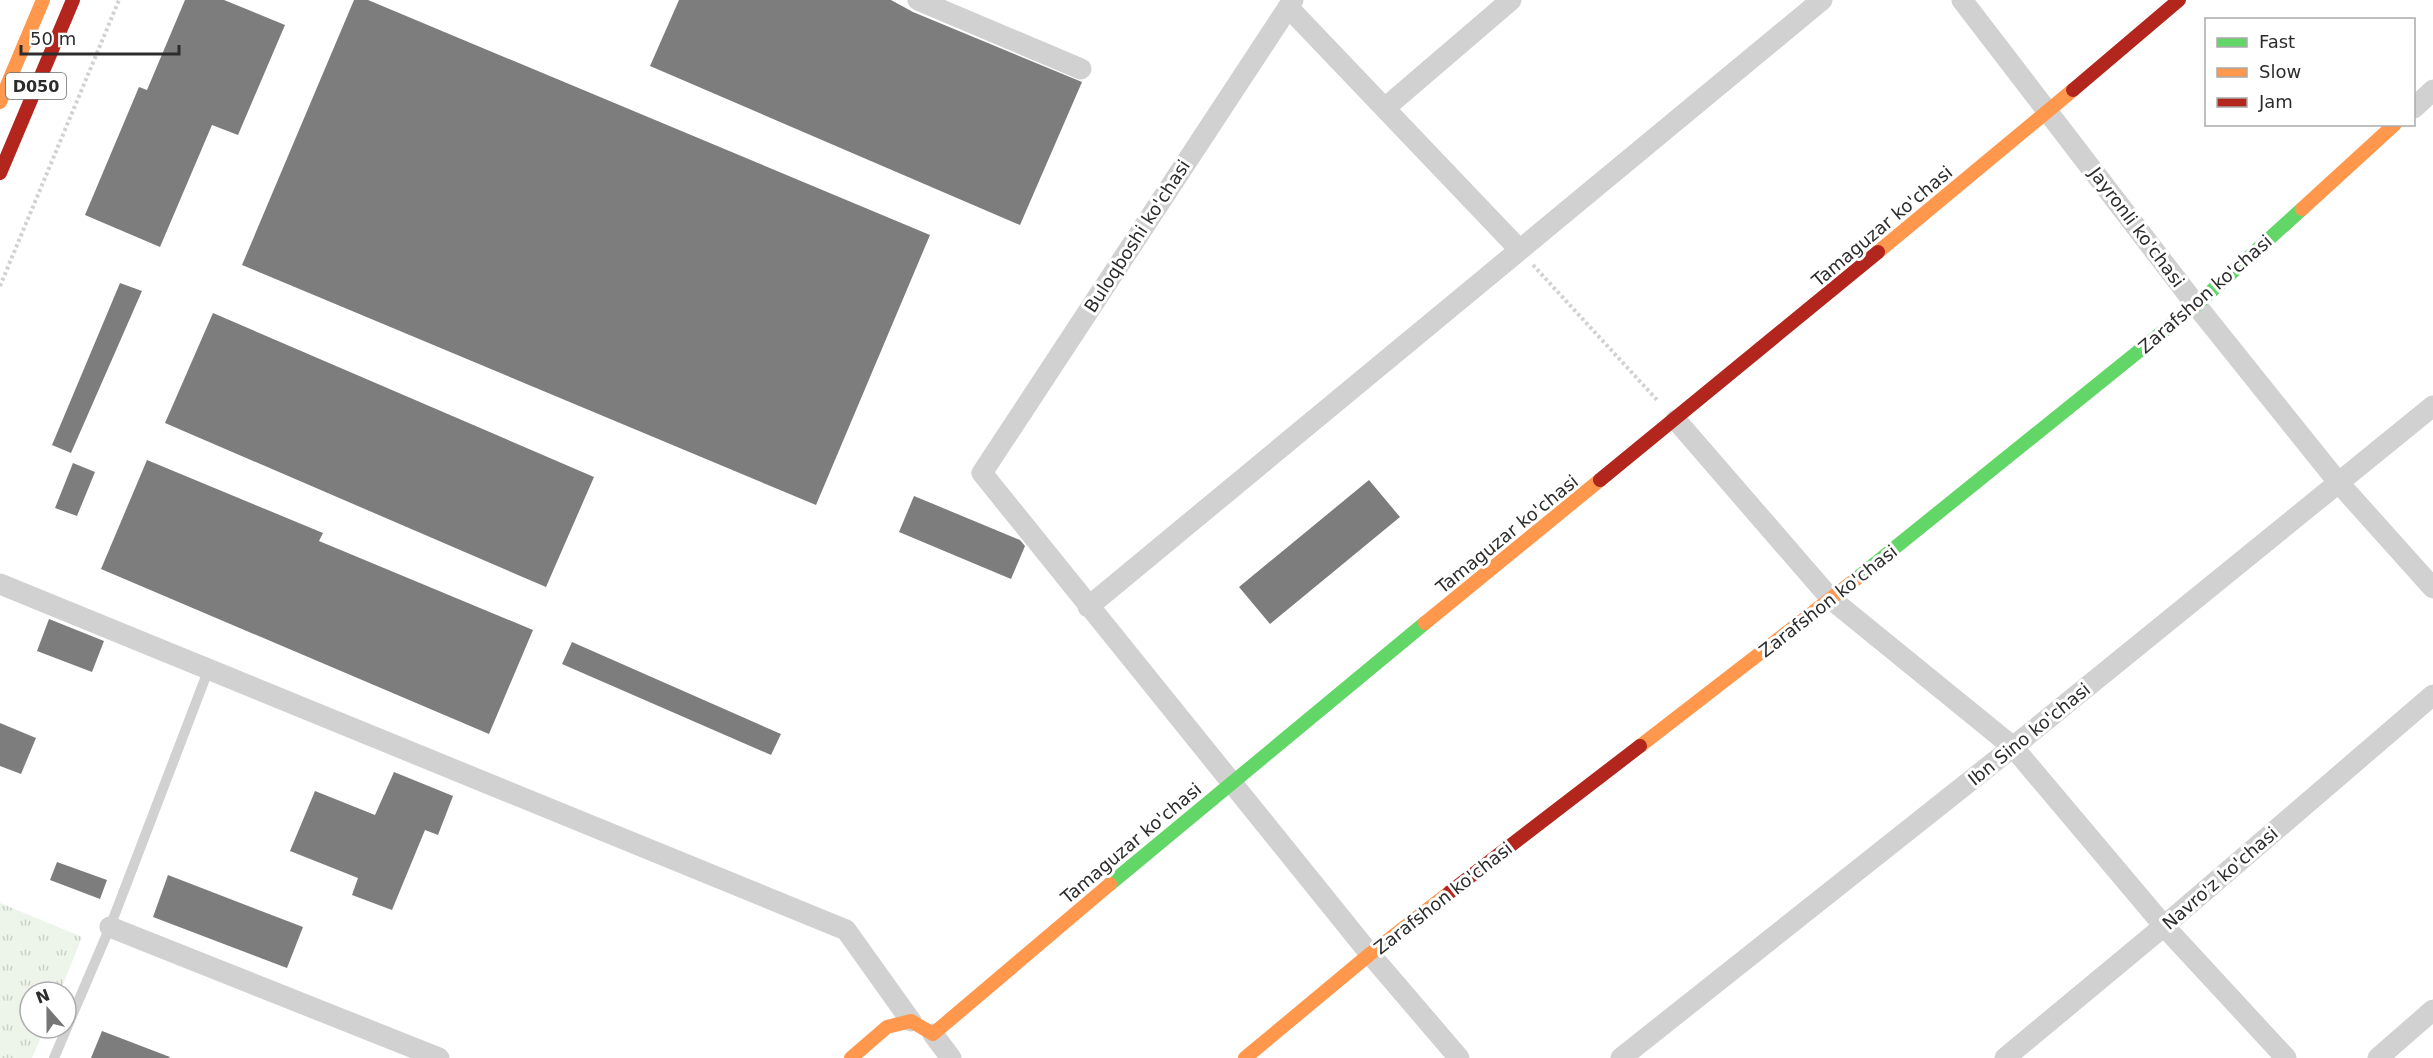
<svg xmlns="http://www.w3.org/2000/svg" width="2433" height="1058" viewBox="0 0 2433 1058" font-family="'DejaVu Sans',sans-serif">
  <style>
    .grass { fill: url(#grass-tufts) }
    .building { fill: #7d7d7d }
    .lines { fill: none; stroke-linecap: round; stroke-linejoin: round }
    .path { stroke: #d1d1d1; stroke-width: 4; stroke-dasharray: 3 3; stroke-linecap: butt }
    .lane { stroke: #d1d1d1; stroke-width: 10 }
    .street { stroke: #d1d1d1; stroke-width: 21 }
    .fast { stroke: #63d668; stroke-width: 14 }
    .slow { stroke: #ff974d; stroke-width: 14 }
    .jam { stroke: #b3261e; stroke-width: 14 }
    .labels { text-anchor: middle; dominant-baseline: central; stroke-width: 6; stroke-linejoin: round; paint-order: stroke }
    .shield { fill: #fff; stroke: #6b6b6b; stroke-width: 1.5 }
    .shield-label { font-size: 16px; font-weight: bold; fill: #2c2c2c }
    .street-label { font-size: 18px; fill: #2c2c2c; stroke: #fff }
  </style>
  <defs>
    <pattern id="grass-tufts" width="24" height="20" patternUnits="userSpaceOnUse" patternTransform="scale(1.5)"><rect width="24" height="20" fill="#edf4ea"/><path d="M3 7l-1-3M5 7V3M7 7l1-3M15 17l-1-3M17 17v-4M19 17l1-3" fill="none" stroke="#cbd1c9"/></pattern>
  </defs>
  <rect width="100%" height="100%" fill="#fff"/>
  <!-- grass -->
  <path class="grass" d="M0,903l82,34 -22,55h-30v36h15l-13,30h-32z"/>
  <!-- building -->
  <path class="building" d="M185,0h39l61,25 -47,110 -26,-10 -52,122 -75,-32 54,-128 8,3z
    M354,0h14l562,235 -114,270 -574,-240z
    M679,0h212l22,12 169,70 -62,143 -370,-159z
    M120,283l22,8 -71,162 -19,-8z
    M213,313l381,164 -48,110 -381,-164z
    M147,460l176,73 -4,8 214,89 -44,104 -388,-165z
    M73,463l22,9 -18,44 -22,-8z
    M1369,480l31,37 -130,107 -31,-37z
    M914,496l106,44 5,6 -14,33 -112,-47z
    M49,619l55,22 -12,31 -55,-21z
    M572,642l209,92 -10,21 -209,-91z
    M0,723l36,15 -15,36 -21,-8z
    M394,772l59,24 -15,39 -13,-5 -33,80 -40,-15 6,-17 -68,-27 25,-60 60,24z
    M57,862l50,18 -7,19 -50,-19z
    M168,875l135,52 -16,41 -134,-51z
    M102,1031l68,26 -1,1h-78z"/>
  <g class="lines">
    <!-- path -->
    <path class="path" d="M1533,265l125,136
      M0,286l119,-286"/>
    <!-- lane -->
    <path class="lane" d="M54,1058l56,-131 98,-256"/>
    <!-- street -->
    <path class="street" d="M918,0l163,69
      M1293,0l-311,473 388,481 89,104
      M1962,0l234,305 142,177 95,106
      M1288,7l231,242
      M1385,108l126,-108
      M2414,108l19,-18
      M1676,420l155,179 182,148 151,179 122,132
      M0,584l846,346 65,91
      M1088,607l734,-607
      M110,927l329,131
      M933,1034l18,24
      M1621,1058l392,-311 420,-341
      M2005,1058l159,-132 269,-231
      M2378,1058l55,-48"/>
    <!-- fast -->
    <path class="fast" d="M1856,579l340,-274 106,-96
      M1110,884l315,-261"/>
    <!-- slow -->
    <path class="slow" d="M0,102l43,-102
      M2302,209l93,-85
      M1878,252l195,-162
      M1425,623l175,-143
      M1640,746l216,-167
      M851,1058l36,-31 24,-6 22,13 177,-150
      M1245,1058l125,-104 80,-62"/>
    <!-- jam -->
    <path class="jam" d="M2073,90l106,-90
      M0,173l73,-173
      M1600,480l278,-228
      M1450,892l190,-146"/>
  </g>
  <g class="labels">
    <!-- shield labels -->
    <rect class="shield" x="6" y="73" width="60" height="26" rx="4.5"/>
    <g class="shield-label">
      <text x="36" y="86">D050</text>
    </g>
    <!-- street labels -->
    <g class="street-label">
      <text transform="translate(1882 226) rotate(-40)">Tamaguzar ko'chasi</text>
      <text transform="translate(2137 227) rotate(53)">Jayronli ko'chasi</text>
      <text transform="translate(1137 236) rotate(-57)">Buloqboshi ko'chasi</text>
      <text transform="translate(2205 294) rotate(-41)">Zarafshon ko'chasi</text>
      <text transform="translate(1507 534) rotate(-39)">Tamaguzar ko'chasi</text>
      <text transform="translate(1828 601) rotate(-38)">Zarafshon ko'chasi</text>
      <text transform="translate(2029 734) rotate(-39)">Ibn Sino ko'chasi</text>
      <text transform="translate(1131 843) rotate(-40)">Tamaguzar ko'chasi</text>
      <text transform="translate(2220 878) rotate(-41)">Navro'z ko'chasi</text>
      <text transform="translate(1443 898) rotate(-38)">Zarafshon ko'chasi</text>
    </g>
  </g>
  <!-- legend -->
  <rect x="2205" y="18" width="210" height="108" fill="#ffffff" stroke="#ababab" stroke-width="1.5"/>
  <rect x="2217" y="38" width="30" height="9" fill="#63d668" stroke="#ababab" stroke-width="1.5"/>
  <text x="2259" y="48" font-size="18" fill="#2c2c2c">Fast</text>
  <rect x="2217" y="68" width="30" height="9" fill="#ff974d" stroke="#ababab" stroke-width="1.5"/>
  <text x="2259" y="78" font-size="18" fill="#2c2c2c">Slow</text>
  <rect x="2217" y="98" width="30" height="9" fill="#b3261e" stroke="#ababab" stroke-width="1.5"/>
  <text x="2259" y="108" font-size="18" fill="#2c2c2c">Jam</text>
  <!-- north arrow -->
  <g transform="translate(48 1010) rotate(339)"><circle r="28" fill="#ffffff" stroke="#ababab" stroke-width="1.5"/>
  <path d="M0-4.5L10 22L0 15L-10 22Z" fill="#767676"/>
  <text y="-9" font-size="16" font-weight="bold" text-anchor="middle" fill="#2c2c2c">N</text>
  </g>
  <!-- scale -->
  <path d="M21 45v9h158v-9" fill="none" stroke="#2c2c2c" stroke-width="3"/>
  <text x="30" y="45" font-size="18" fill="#2c2c2c" stroke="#ffffff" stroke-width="4.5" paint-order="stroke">50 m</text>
</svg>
